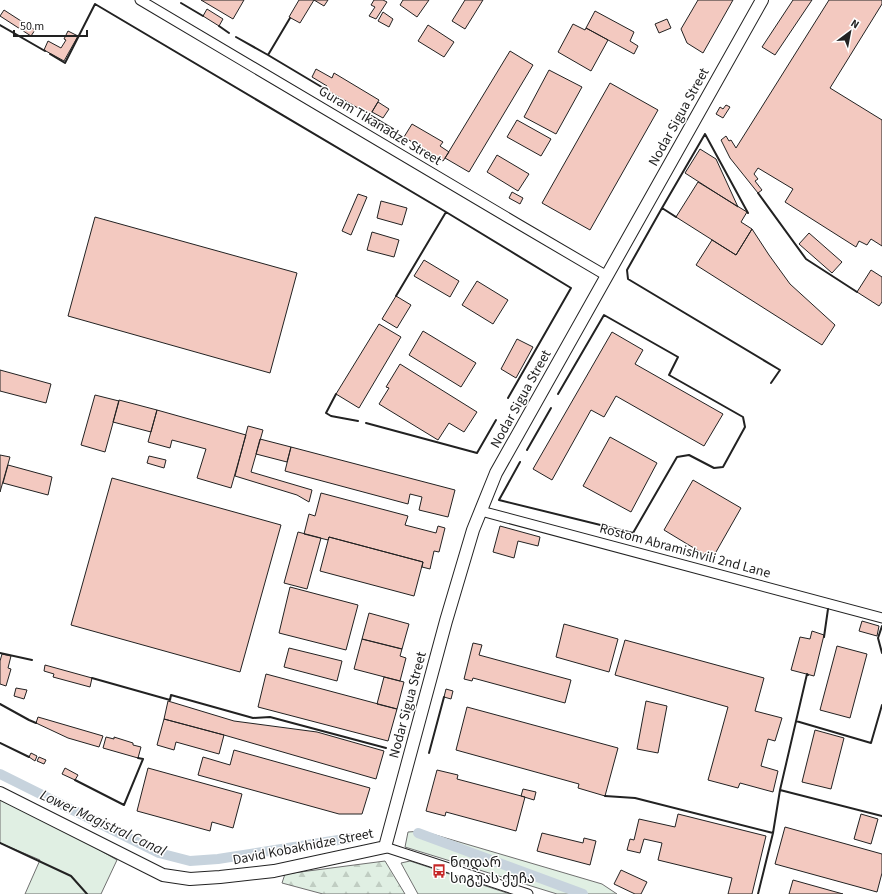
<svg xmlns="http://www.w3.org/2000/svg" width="882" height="894" viewBox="0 0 882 894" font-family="'Source Sans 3','Noto Sans Georgian',sans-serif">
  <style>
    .grass { fill: #e0efe3; stroke: #6f6f6f }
    .forest { fill: url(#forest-firs); stroke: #6f6f6f }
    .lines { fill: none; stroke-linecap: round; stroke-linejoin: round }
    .canal { stroke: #c7d3dd; stroke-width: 10 }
    .building { fill: #f3c9c0; stroke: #222 }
    .street-casing { stroke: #222; stroke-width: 11 }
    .secondary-casing { stroke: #222; stroke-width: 14 }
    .street { stroke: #fff; stroke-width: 9 }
    .secondary { stroke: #fff; stroke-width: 12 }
    .wall { stroke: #222; stroke-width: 2 }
    .labels { text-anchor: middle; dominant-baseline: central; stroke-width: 3; stroke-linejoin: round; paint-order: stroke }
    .street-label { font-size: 14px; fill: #222; stroke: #fff }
    .poi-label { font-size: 14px; fill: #222; stroke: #fff; text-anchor: start }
    .water-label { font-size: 15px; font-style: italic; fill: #222; stroke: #fff }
  </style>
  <defs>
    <pattern id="forest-firs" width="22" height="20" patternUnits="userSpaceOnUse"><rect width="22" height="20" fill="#e0efe3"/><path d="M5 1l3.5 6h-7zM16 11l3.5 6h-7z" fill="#c0cdc2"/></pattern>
  </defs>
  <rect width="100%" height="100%" fill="#fff"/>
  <!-- grass -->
  <path class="grass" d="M0,800l70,33 47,27 -16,34h-76l15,-34 -40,-17z
    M422,831l180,53 15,10h-60l-152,-47 3,-15z
    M410,861l100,33h-92l-17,-31z"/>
  <!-- forest -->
  <path class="forest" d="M385,861l20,33h-82l-41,-11 3,-9z"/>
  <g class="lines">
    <!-- canal -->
    <path class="canal" d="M0,774l159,79 31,8 28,-2 133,-21
      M418,833l165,61"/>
  </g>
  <!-- building -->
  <path class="building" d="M201,0h43l-11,19z
    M299,0h15l-14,23 -11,-6z
    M314,0h14l-4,6z
    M374,0h9l4,2 -11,17 -7,-3 6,-9 -4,-2z
    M403,0h26l-12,17 -17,-12z
    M465,0h18l-18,29 -13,-8z
    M698,0h35l-30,53 -16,-10 -6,-14z
    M793,0h19l-37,55 -13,-8z
    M829,0h53v4l-52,84 52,32v126l-11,-7 -4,6 -8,-4 -3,6 -71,-45 8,-13 -35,-21 -4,6 4,5 -3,2 7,9 -4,3 -28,-35 -9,-18 5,-4 3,5 2,-1 5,8z
    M207,9l16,10 -4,7 -16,-10z
    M4,10l31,20 -4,6 -31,-20z
    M595,11l39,21 -4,9 8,5 -4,8 -48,-26z
    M383,12l10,7 -4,8 -11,-6z
    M667,19l4,9 -12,5 -4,-9z
    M573,24l12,6 1,-2 22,12 -17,31 -33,-19z
    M428,25l26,17 -10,15 -26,-16z
    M68,31l10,5 -14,25 -20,-11 4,-9 13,7 5,-8 -2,-1z
    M510,51l23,14 -64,107 -24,-14z
    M316,69l16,9 2,-5 45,27 -9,15 -45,-26 2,-3 -15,-9z
    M549,70l33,17 -26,47 -32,-17z
    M610,83l48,27 -68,120 -48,-27z
    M378,102l11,7 -6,9 -11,-6z
    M726,105l4,2 -7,11 -7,-4 4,-7 3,2z
    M517,120l34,19 -10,17 -34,-19z
    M412,124l31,18 -3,4 9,6 -6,9 -39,-24z
    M700,149l16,10 22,48 -53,-34z
    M497,155l32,19 -11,17 -31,-19z
    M698,182l49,30 -6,10 11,7 -16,26 -60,-38z
    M512,192l11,6 -3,6 -11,-6z
    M358,194l9,3 -16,38 -9,-4z
    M381,201l26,7 -5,17 -25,-7z
    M95,217l202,56 -27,100 -202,-57z
    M752,229l17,26 21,29 45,41 -13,20 -126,-80 16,-25 24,15z
    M372,232l27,8 -5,17 -27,-7z
    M809,233l33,29 -10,11 -33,-29z
    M424,260l35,21 -9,16 -36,-21z
    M871,270l11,7v25l-3,4 -22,-14z
    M477,281l31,19 -15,24 -31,-19z
    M396,296l15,9 -14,23 -15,-9z
    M379,324l22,13 -42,71 -23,-14z
    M423,331l53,32 -15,24 -52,-32z
    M612,332l31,18 -8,14 88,50 -19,32 -88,-50 -12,21 -13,-7 -39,70 -19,-11z
    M517,339l16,8 -17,31 -15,-9z
    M400,364l77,48 -13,20 -15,-9 -11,17 -59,-36 10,-16 -3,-1z
    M0,370l51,14 -5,19 -46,-12z
    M95,395l24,6 -14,51 -24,-7z
    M119,400l38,10 -6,22 -38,-10z
    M157,410l89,25 -15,53 -34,-10 9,-29 -34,-9 -2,8 -22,-6z
    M248,426l15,4 -12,42 61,18 -3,12 -12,-7 -62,-19z
    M610,437l47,26 -26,49 -48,-26z
    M260,439l31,8 -4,15 -31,-8z
    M291,447l164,43 -7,27 -29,-7 3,-13 -12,-3 -2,10 -123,-33z
    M0,455l10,2 -10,35z
    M149,456l17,4 -2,8 -17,-5z
    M8,465l44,12 -4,18 -45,-12z
    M112,478l169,47 -41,147 -169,-47z
    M693,480l48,28 -29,51 -48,-29z
    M321,493l87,23 -3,9 31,8 2,-7 7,2 -6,24 -5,-1 -4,18 -8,-2 1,-5 -94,-25 -1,3 -24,-6 5,-20 6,2z
    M500,526l40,11 -2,9 -20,-5 -4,17 -21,-6z
    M298,532l23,6 -14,51 -23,-6z
    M329,537l94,25 -9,34 -94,-25z
    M290,587l68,18 -12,45 -67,-17z
    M369,613l40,11 -7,25 -40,-10z
    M862,621l17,5 -2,10 -18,-5z
    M564,624l54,15 -9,33 -53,-15z
    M812,631l12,4 -10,41 -23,-6 9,-33 10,2z
    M362,639l40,10 -2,7 6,2 -6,23 -46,-12z
    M625,640l139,38 -9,33 27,7 -7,23 -7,-2 -7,27 17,5 -5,21 -33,-9 -2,5 -30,-8 20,-73 -113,-32z
    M473,643l9,2 -3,10 92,25 -6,23 -92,-25 -1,3 -8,-2z
    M837,646l30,8 -17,64 -30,-8z
    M289,648l53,13 -5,20 -53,-14z
    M2,654l9,2 -3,12 3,1 -5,17 -6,-2v-23z
    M45,665l47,13 -2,9 -37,-10 1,-3 -10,-3z
    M266,674l131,35 -9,32 -130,-34z
    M384,677l20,5 -7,27 -20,-5z
    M16,688l11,2 -3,9 -10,-3z
    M446,689l7,2 -2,8 -7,-2z
    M168,701l66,20 83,11 67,19 -8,28 -152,-44 -60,-16z
    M646,701l21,5 -9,47 -21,-4z
    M467,707l151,41 -13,48 -27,-8 1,-4 -123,-34z
    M38,717l65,19 -4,11 -31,-9 -32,-15z
    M164,719l60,16 -5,19 -43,-12 -2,8 -17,-5z
    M815,730l29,8 -13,51 -29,-7z
    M106,737l8,2v-2l19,6v2l8,2 -3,11 -35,-10z
    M234,750l136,38 -8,26h-23l-141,-39 5,-18 27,8z
    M31,753l6,3 -2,5 -6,-4z
    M39,757l7,3 -2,4 -7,-3z
    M65,768l13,7 -3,5 -13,-6z
    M148,768l94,26 -9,34 -21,-6 -2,9 -73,-20z
    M437,770l21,5 -1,4 68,18 -9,34 -70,-19 -1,4 -19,-5z
    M523,789l13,3 -2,8 -13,-4z
    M678,814l88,22 -14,58h-24l4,-16 -74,-18 4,-17 -18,-4 -4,14 -13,-3 3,-11 4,1 5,-21 36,8z
    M861,814l17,5 -7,25 -17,-5z
    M785,827l97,27v19l-5,19 -102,-28z
    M542,833l41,10 1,-5 12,3 -6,24 -53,-14z
    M621,870l26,12 -6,12h-6l-21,-10z
    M793,880l50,14h-54z"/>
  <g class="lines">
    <defs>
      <path id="street" d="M140,0l380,225 87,51
        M481,511l401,107
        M385,847l143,47"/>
      <path id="secondary" d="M0,793l163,82 27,4 30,-2 54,-6 111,-24 61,-226 27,-91 23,-57 266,-473"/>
    </defs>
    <!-- street casing -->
    <use href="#street" class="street-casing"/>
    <!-- secondary casing -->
    <use href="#secondary" class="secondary-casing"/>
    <!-- street -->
    <use href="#street" class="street"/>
    <!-- secondary -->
    <use href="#secondary" class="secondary"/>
    <!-- wall -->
    <path class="wall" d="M181,3l22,13
      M0,25l45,26
      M219,26l10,7
      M236,37l32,18 22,-37
      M50,54l15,9 30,-59 351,208 125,76 -63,110
      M268,55l57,34
      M370,115l23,14
      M758,193l48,66 51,33
      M662,208l14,9
      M748,213l-43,-79 -43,74 -35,62 1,9 152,91 -9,13
      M396,296l50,-84
      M336,394l-10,19 5,3 27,5
      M366,423l111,30 19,-33
      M527,450l24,-42
      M520,462l-21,38 134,33 44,-76 12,-2 25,13 9,-1 22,-40 -2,-10 -74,-42 9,-18 -74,-42 -46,79
      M882,626l-4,12 4,15
      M824,637l4,-28
      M0,653l32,7
      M92,678l78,22 1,-5 82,23 17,-1 116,31
      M0,704l29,16 7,3
      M796,721l75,22 11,-38
      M0,743l29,14
      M429,753l15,-56
      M75,780l49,25 19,-46 -5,-1
      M780,790l27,-116 1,1
      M605,796l30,2 138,35
      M0,843l71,33 16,18
      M758,894l15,-61 7,-43 102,26"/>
  </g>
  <!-- icons -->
  <defs>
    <symbol id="bus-bare" viewBox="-9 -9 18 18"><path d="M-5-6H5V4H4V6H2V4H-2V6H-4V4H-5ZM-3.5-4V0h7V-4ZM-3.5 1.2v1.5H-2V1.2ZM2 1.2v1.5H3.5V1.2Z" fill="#c62828" stroke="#fff" stroke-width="2.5" paint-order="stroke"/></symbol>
  </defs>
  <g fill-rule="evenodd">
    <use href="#bus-bare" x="429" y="861" width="20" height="20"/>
  </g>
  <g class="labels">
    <!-- street labels -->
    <g class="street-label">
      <text transform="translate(679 117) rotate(-61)">Nodar Sigua Street</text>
      <text transform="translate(380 126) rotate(31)">Guram Tikanadze Street</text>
      <text transform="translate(521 399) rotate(-61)">Nodar Sigua Street</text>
      <text transform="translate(685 551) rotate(15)">Rostom Abramishvili 2nd Lane</text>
      <text transform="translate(408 705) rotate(-75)">Nodar Sigua Street</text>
      <text transform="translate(303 847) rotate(-11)">David Kobakhidze Street</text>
    </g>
    <!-- poi labels -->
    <g class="poi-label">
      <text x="450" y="863">ნოდარ<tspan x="450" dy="16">სიგუას ქუჩა</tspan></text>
    </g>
    <!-- water labels -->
    <g class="water-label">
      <text transform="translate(103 823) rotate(25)">Lower Magistral Canal</text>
    </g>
  </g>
  <!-- north arrow -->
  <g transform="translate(850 32) rotate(32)" stroke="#ffffff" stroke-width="3" paint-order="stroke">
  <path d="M0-3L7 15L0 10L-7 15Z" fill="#222222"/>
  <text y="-6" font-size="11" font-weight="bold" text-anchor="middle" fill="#222222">N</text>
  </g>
  <!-- scale -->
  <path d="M14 30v6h73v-6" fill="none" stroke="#222222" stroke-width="2"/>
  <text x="20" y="30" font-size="12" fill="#222222" stroke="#ffffff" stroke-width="3" paint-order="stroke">50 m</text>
</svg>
